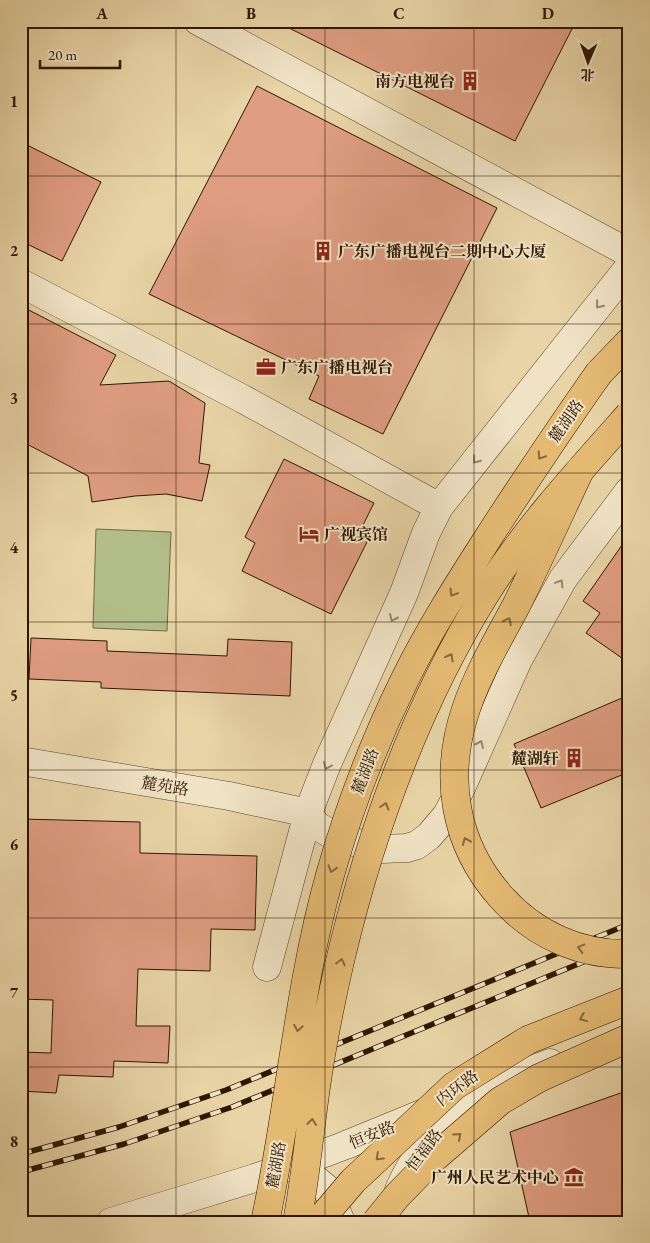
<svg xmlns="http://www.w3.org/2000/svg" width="650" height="1243" viewBox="0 0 650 1243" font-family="'EB Garamond','Noto Serif SC',serif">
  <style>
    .green { fill: #b2bd8a; stroke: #706a45 }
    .building { fill: #df9d81; stroke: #2d1600 }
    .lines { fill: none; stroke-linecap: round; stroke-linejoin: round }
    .minor-casing { stroke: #5c462a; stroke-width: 29 }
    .highway-casing { stroke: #2d1600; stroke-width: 29 }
    .minor { stroke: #f0e3c5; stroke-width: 28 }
    .highway { stroke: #e4ba73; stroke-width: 28 }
    .rail-casing { stroke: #2d1600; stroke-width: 5.5 }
    .rail { stroke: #f0e3c5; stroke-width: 4; stroke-dasharray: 11; stroke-linecap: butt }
    .major-bridge-casing { stroke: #2d1600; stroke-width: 29; stroke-linecap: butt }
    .highway-bridge-casing { stroke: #2d1600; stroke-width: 29; stroke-linecap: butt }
    .major-bridge { stroke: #e4ba73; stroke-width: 28 }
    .highway-bridge { stroke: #e4ba73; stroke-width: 28 }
    .oneway { stroke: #98876c }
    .oneway2 { stroke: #88683a }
    .grid { fill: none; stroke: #2d1600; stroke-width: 1; stroke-opacity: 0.55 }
    .labels { text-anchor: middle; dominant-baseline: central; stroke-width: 4; stroke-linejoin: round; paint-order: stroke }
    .poi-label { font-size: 16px; font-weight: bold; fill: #2d1600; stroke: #f0e3c5; text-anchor: end }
    .street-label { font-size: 16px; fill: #2d1600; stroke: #f0e3c5 }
    .neatline { fill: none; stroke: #2d1600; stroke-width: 2 }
    .grid-label { font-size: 16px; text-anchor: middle; font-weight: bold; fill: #2d1600 }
  </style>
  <rect width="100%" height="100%" fill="#e8d4a6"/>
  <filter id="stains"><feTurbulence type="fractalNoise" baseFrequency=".004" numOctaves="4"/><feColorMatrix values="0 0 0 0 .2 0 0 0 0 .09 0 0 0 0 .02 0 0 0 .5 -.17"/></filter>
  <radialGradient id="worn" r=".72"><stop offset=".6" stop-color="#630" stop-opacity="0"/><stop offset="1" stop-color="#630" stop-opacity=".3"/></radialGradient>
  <!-- green -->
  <path class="green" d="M96,529l75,3 -4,99 -74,-3z"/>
  <!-- building -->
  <path class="building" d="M275,21h301l-61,120z
    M257,86l240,122 -114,226 -74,-35 10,-23 -170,-82z
    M21,142l80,40 -39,79 -41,-20z
    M21,306l95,49 -16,30 69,-4 36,22 -6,60 11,2 -8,36 -36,-7 -31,2 -43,6 -4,-26 -67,-35z
    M284,459l90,44 -11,22 10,5 -42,84 -89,-43 13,-28 -10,-6z
    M629,535v128l-43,-30 14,-20 -17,-12z
    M31,638l76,3v10l120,5 1,-17 64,3 -2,54 -189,-8v-6l-72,-3z
    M629,695v77l-88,36 -27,-64z
    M21,819l119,3v31l117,3 -2,74 -44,-1 -1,42 -72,-2 -2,57h34l-2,37 -54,-2 -1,16 -54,-2 -3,18 -35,-2v-39l30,1 2,-53 -32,-1z
    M629,1090v132h-99l-20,-90z"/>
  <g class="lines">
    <defs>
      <path id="minor" d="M198,21l431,232
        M21,283l222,116 196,108
        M21,761l208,35 79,17
        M308,813l8,12 13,8 25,9 28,7 25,-1 10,-3 12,-9 18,-21 14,-27 57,-128 45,-81 66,-88
        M267,967l41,-154 19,-49 77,-171 22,-60 13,-26 190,-240
        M290,1166l25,13 12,10 14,33
        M399,1190c15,-36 39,-61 67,-88
        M111,1222l144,-44 35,-12 56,-21 134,-55 70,-27"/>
      <path id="highway" d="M599,373l30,-31"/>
    </defs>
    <!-- minor casing -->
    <use href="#minor" class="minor-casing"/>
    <!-- highway casing -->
    <use href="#highway" class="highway-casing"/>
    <!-- minor -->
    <use href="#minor" class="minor"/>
    <!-- highway -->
    <use href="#highway" class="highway"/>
    <defs>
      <path id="rail" d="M21,1154l98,-27 107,-37 403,-166
        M21,1172l103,-28 108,-37 397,-164"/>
    </defs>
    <!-- rail casing -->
    <use href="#rail" class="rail-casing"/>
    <!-- rail -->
    <use href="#rail" class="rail"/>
    <defs>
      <path id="major-bridge" d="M265,1222c25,-115 33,-234 65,-347 19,-67 44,-133 75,-196 26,-53 58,-102 90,-152 34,-52 68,-103 104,-154
        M297,1222c9,-47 13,-95 20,-142 6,-40 14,-80 23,-119 30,-127 75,-253 144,-365 40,-65 94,-124 145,-181"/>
      <path id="highway-bridge" d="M580,470c-21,45 -41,89 -63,134 -18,34 -39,69 -51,105 -23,68 -12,135 35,188 33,37 78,58 128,57
        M318,1222l35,-41 101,-95 74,-46 101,-40
        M376,1222l21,-26 36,-37 67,-58 39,-23 90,-40"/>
    </defs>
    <!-- major-bridge casing -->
    <use href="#major-bridge" class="major-bridge-casing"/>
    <!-- highway-bridge casing -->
    <use href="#highway-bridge" class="highway-bridge-casing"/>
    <!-- major-bridge -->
    <use href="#major-bridge" class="major-bridge"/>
    <!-- highway-bridge -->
    <use href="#highway-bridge" class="highway-bridge"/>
  </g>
  <!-- one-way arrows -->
  <defs><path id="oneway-chevron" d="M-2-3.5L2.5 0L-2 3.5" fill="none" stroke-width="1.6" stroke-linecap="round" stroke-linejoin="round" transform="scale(1.25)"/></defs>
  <g class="oneway">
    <use href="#oneway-chevron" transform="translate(599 305) rotate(128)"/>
    <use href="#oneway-chevron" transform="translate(476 460) rotate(128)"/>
    <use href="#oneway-chevron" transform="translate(560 583) rotate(-59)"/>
    <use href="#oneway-chevron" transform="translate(393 618) rotate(114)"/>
    <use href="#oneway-chevron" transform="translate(480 744) rotate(-66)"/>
    <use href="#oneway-chevron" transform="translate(327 766) rotate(113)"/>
  </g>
  <g class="oneway2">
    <use href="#oneway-chevron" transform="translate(541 456) rotate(123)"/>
    <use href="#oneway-chevron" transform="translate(453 593) rotate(121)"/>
    <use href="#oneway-chevron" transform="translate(508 621) rotate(-63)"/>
    <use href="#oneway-chevron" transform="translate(450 657) rotate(-61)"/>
    <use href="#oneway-chevron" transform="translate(385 806) rotate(-72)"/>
    <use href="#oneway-chevron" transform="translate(466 841) rotate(-112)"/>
    <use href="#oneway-chevron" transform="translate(332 869) rotate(107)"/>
    <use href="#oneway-chevron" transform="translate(581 948) rotate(-165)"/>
    <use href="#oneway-chevron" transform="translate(341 962) rotate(-77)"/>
    <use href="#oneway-chevron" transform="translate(583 1018) rotate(158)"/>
    <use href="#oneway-chevron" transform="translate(298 1028) rotate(100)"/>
    <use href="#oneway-chevron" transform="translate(312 1122) rotate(-83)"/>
    <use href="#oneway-chevron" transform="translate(458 1136) rotate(-42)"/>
    <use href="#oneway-chevron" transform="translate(379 1157) rotate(137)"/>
  </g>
  <!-- grid -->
  <path class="grid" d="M176,21v1201M325,21v1201M474,21v1201M21,176h608M21,324h608M21,473h608M21,622h608M21,770h608M21,918h608M21,1067h608"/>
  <!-- icons -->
  <defs>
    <symbol id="building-bare" viewBox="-9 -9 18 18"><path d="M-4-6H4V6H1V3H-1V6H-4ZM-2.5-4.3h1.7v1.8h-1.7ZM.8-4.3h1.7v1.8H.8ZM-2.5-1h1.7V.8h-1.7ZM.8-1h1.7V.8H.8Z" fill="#8f2418" stroke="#f0e3c5" stroke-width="2.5" paint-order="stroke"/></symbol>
    <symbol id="office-bare" viewBox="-9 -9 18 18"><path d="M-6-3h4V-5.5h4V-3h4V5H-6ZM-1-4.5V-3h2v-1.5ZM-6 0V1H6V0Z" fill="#8f2418" stroke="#f0e3c5" stroke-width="2.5" paint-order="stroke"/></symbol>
    <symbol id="hotel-bare" viewBox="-9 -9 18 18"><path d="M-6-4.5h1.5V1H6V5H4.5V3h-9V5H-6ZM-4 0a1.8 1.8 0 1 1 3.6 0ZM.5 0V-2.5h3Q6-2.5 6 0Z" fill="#8f2418" stroke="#f0e3c5" stroke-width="2.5" paint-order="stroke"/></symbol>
    <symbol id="museum-bare" viewBox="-9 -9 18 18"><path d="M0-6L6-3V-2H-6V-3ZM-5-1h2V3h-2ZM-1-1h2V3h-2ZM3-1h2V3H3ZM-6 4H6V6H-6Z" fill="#8f2418" stroke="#f0e3c5" stroke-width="2.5" paint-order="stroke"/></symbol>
  </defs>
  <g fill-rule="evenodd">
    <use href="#building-bare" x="456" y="67" width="28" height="28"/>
    <use href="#building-bare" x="309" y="237" width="28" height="28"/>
    <use href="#office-bare" x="252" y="353" width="28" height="28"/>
    <use href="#hotel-bare" x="295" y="520" width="28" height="28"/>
    <use href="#building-bare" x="560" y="744" width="28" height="28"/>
    <use href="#museum-bare" x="560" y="1163" width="28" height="28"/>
  </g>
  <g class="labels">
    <!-- poi labels -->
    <g class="poi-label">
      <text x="455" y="81">南方电视台</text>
      <text x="338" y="251" text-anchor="start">广东广播电视台二期中心大厦</text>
      <text x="281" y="367" text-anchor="start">广东广播电视台</text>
      <text x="324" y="534" text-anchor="start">广视宾馆</text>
      <text x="559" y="758">麓湖轩</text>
      <text x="559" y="1177">广州人民艺术中心</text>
    </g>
    <!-- street labels -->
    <g class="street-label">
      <text transform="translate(566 421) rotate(-55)">麓湖路</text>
      <text transform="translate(365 771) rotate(-69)">麓湖路</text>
      <text transform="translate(165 786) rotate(9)">麓苑路</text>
      <text transform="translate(457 1088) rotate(-37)">内环路</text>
      <text transform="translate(372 1135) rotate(-22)">恒安路</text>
      <text transform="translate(424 1150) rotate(-53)">恒福路</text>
      <text transform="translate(276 1165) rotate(-80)">麓湖路</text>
    </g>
  </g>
  <!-- margin -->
  <rect width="650" height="1243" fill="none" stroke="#e8d4a6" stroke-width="55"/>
  <!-- north arrow -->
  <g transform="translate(588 62) rotate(182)" stroke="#f0e3c5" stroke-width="4" paint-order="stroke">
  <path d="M0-4L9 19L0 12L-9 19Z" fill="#2d1600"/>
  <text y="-8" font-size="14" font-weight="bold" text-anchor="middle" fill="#2d1600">北</text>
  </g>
  <!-- scale -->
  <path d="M40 60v8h80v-8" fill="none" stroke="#2d1600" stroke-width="2.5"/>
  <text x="48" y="60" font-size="15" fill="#2d1600" stroke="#f0e3c5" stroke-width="4" paint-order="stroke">20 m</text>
  <rect x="28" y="28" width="594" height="1188" class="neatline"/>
  <g class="grid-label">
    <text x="102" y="19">A</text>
    <text x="251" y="19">B</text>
    <text x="399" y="19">C</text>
    <text x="548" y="19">D</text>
    <text x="14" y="107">1</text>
    <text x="14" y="256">2</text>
    <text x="14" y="404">3</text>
    <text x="14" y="553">4</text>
    <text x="14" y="701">5</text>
    <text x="14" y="850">6</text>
    <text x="14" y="998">7</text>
    <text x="14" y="1147">8</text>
  </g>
  <rect width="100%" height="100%" filter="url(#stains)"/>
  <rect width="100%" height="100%" fill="url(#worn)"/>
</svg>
